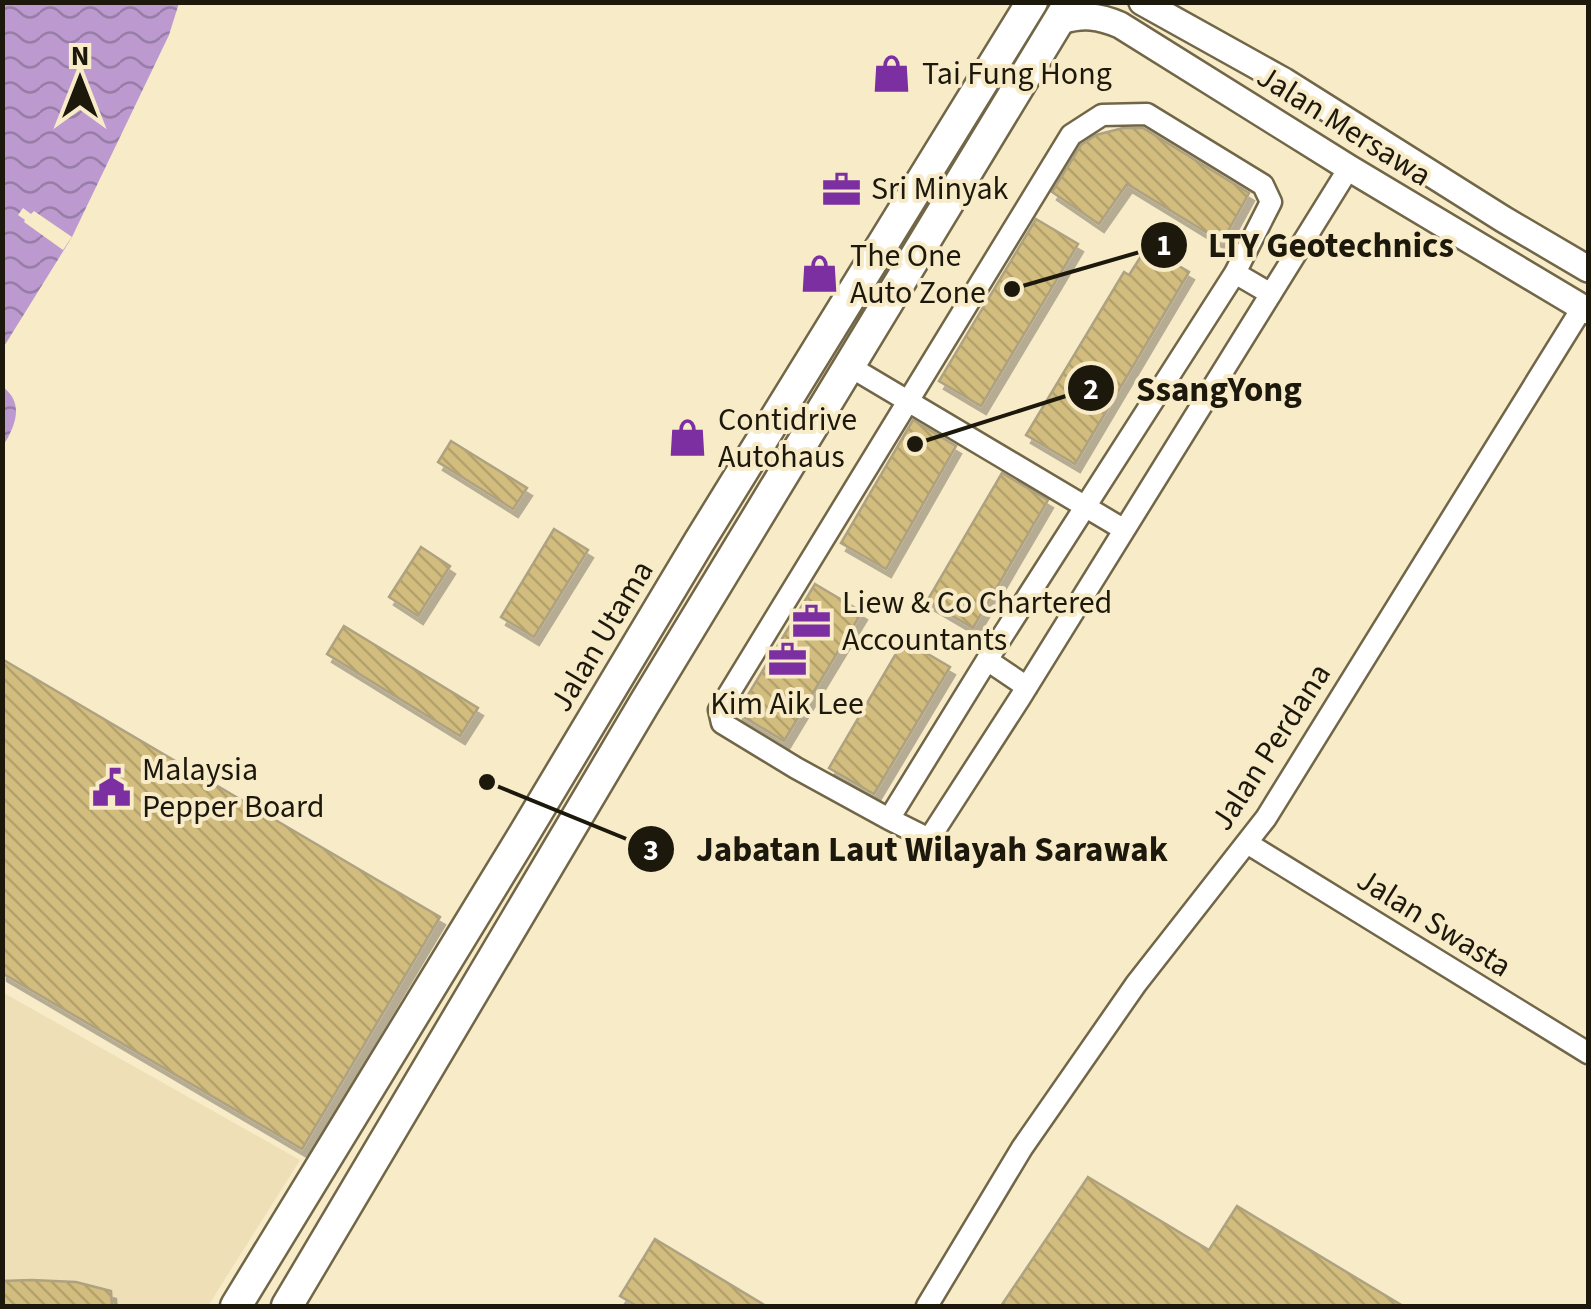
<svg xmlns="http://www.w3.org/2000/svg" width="1591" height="1309" viewBox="0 0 1591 1309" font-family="'Source Sans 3',sans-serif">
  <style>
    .built { fill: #eedfb6 }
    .water { fill: url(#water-waves) }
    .pier { fill: #f7ebc8 }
    .building { fill: url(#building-back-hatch); stroke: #aea281; stroke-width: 2.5; filter: url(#shadow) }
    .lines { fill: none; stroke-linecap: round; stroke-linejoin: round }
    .minor-casing { stroke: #716647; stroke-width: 25 }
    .tertiary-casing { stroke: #716647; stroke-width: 30 }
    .secondary-casing { stroke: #716647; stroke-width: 35 }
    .minor { stroke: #fff; stroke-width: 20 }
    .tertiary { stroke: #fff; stroke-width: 25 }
    .secondary { stroke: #fff; stroke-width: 30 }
    .labels { text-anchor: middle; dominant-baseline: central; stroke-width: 8; stroke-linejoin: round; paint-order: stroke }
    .poi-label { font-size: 32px; fill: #1d180c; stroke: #f7ebc8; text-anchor: start }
    .street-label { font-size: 32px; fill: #1d180c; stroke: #f7ebc8 }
    .leader { fill: none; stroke: #1d180c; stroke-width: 4 }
    .callout-dot { fill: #1d180c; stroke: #f7ebc8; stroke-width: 4 }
    .mark-label { font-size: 30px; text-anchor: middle; font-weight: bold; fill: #fff }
    .callout-label { font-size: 35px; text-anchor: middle; font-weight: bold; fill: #1d180c; stroke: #f7ebc8; stroke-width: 8; stroke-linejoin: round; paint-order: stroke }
  </style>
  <defs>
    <pattern id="water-waves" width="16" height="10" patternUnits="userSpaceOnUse" patternTransform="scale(2.5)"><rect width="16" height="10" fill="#bc9ad0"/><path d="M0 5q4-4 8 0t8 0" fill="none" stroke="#987da7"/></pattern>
    <pattern id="building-back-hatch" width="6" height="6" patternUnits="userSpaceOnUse" patternTransform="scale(2.5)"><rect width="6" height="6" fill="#d2bd7e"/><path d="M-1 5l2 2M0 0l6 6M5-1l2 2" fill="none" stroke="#b4a26c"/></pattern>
    <filter id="shadow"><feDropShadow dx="5" dy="8" stdDeviation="0" flood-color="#0004"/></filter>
  </defs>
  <rect width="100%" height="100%" fill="#f7ebc8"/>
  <!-- built -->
  <path class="built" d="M2,992l298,168 -92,146h-205z"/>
  <!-- water -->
  <path class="water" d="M3,3h176l-10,32 -97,202 -69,111z
    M3,387c22,17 12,39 0,59z"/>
  <!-- pier -->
  <path class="pier" d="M23,208l8,6 3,-3 38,26 -9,13 -39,-28 1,-2 -7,-5z"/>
  <!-- building -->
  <path class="building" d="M1123,128h20l106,65 -27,49 -95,-58 -28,40 -47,-32 29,-47 15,-10z
    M1036,219l42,25 -97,162 -42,-25z
    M1147,247l42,25 -114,192 -49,-29 98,-163 5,3z
    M913,420l43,26 -70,123 -45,-26z
    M451,441l76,47 -14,21 -75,-47z
    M1002,473l46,27 -75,128 -46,-27z
    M554,529l34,21 -54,87 -33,-20z
    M421,547l29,19 -32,50 -29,-19z
    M815,584l47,28 -78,129 -47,-28z
    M344,626l134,82 -18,28 -133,-82z
    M904,640l46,27 -76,127 -45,-26z
    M2,659l438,258 -138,232 -300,-176z
    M1088,1177l121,73 28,-44 166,100h-402z
    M655,1239l111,67h-129l-17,-10z
    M32,1280l44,2 35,9 1,15h-110v-25z"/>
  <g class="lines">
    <defs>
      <path id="minor" d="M1147,114l116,71 8,17 -36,71 -248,387 -98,159 -93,-51 -74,-45 -3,-13 352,-575 31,-20z
        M1235,273l36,21
        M849,366l274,163
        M987,660l40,27
        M889,819l40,20 91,-141 329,-530
        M1247,843l341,210
        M927,1306l95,-158 114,-164 130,-166 316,-510"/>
      <path id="tertiary" d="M1142,2l142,79 219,138 85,50
        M1061,21c22,-7 38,-5 59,4l229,143 239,143"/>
      <path id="secondary" d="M236,1306l288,-472 175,-292 333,-540
        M287,1306l357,-602 426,-702"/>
    </defs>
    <!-- minor casing -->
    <use href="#minor" class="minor-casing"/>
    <!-- tertiary casing -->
    <use href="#tertiary" class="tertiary-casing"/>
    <!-- secondary casing -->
    <use href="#secondary" class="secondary-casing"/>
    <!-- minor -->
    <use href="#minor" class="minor"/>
    <!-- tertiary -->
    <use href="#tertiary" class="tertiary"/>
    <!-- secondary -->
    <use href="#secondary" class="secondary"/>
  </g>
  <!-- icons -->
  <defs>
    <symbol id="shop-bare" viewBox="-9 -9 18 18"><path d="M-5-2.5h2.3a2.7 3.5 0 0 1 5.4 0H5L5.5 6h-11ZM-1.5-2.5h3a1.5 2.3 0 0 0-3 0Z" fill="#7c2fa0" stroke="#f7ebc8" stroke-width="2.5" paint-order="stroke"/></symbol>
    <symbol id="office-bare" viewBox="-9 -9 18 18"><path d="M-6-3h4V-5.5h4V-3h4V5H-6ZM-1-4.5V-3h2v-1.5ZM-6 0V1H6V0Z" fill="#7c2fa0" stroke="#f7ebc8" stroke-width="2.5" paint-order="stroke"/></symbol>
    <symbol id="civic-bare" viewBox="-9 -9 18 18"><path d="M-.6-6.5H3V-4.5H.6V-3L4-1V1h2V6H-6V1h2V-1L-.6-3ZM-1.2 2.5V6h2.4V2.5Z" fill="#7c2fa0" stroke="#f7ebc8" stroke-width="2.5" paint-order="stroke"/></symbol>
  </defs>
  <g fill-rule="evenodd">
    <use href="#shop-bare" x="864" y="46" width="55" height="55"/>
    <use href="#office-bare" x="814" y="162" width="55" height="55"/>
    <use href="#shop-bare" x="792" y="246" width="55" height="55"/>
    <use href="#shop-bare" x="660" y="410" width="55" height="55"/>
    <use href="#office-bare" x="784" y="594" width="55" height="55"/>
    <use href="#office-bare" x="760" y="632" width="55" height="55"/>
    <use href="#civic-bare" x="84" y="760" width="55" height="55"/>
  </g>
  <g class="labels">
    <!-- poi labels -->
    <g class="poi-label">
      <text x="922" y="74">Tai Fung Hong</text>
      <text x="871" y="189">Sri Minyak</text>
      <text x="850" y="256">The One<tspan x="850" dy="37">Auto Zone</tspan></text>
      <text x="718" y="420">Contidrive<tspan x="718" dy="37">Autohaus</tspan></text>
      <text x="842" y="603">Liew &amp; Co Chartered<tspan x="842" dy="37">Accountants</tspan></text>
      <text x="787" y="704" text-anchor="middle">Kim Aik Lee</text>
      <text x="142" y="770">Malaysia<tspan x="142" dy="37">Pepper Board</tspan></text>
    </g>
    <!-- street labels -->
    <g class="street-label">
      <text transform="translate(1344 126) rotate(32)">Jalan Mersawa</text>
      <text transform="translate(602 636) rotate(-59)">Jalan Utama</text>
      <text transform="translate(1271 747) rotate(-57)">Jalan Perdana</text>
      <text transform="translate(1434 923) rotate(32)">Jalan Swasta</text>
    </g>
  </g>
  <!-- callouts -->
  <path class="leader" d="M1012 289L1164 245M915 444L1091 388M487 782L651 849"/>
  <g class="callout-dot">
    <circle cx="1012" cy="289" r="10"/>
    <circle cx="915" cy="444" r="10"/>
    <circle cx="487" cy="782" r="10"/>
    <circle cx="1164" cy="245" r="25"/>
    <circle cx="1091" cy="388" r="25"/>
    <circle cx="651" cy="849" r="25"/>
  </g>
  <g class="mark-label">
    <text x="1164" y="255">1</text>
    <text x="1091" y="399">2</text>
    <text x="651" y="860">3</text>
  </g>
  <g class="callout-label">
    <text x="1331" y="257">LTY Geotechnics</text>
    <text x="1219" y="401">SsangYong</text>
    <text x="932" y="861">Jabatan Laut Wilayah Sarawak</text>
  </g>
  <!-- border -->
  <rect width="1591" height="1309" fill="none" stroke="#1d180c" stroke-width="10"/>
  <!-- north arrow -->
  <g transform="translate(80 80)" stroke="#f7ebc8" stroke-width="8" paint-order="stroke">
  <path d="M0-8L18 38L0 25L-18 38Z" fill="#1d180c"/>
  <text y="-15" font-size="28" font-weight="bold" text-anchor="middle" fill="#1d180c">N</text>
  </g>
</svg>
